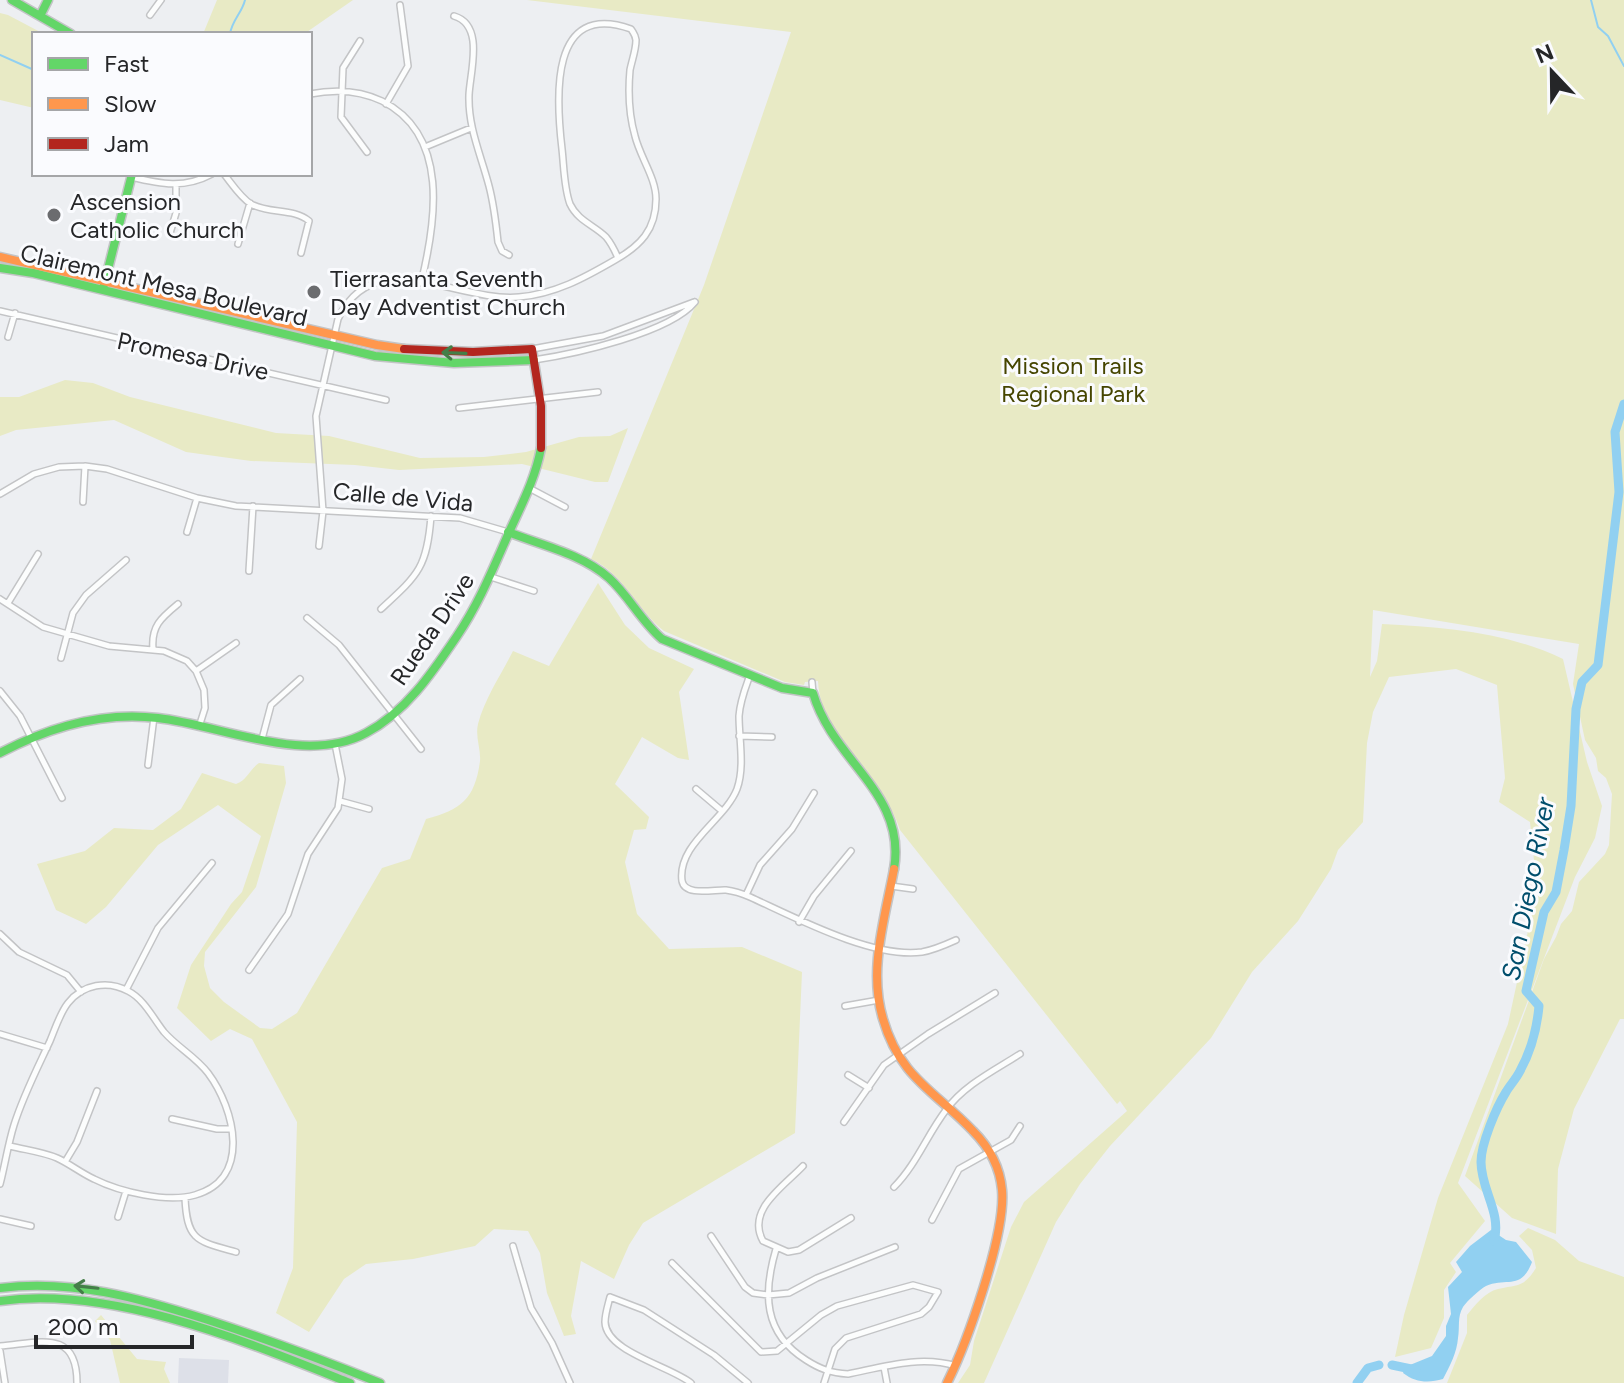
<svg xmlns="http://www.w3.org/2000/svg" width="1624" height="1383" viewBox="0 0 1624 1383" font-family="Figtree,sans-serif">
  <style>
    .built { fill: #dde0e8 }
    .green { fill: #e8eac5 }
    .water { fill: #91d0f1 }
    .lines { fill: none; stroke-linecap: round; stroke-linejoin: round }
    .stream { stroke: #91d0f1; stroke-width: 2 }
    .river { stroke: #91d0f1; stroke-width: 9 }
    .street-casing { stroke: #c3c4c6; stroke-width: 8 }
    .fast-casing { stroke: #c3c4c6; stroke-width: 11 }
    .slow-casing { stroke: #c3c4c6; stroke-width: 11 }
    .jam-casing { stroke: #c3c4c6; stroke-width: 11 }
    .street { stroke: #fcfdfd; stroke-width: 5 }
    .fast { stroke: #63d668; stroke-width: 8 }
    .slow { stroke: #ff974d; stroke-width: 8 }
    .jam { stroke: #b3261e; stroke-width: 8 }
    .oneway { stroke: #447e48 }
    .poi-dot { fill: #6b6c6f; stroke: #fafbfe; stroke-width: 3 }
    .labels { text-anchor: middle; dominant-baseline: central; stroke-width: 6; stroke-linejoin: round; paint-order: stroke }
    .poi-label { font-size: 24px; fill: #252628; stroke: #fafbfe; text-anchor: start }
    .street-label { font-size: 24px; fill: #252628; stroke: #fafbfe }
    .park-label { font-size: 24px; fill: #454500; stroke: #fafbfe }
    .water-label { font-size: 26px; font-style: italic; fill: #004e6c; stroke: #fafbfe }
  </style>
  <rect width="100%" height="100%" fill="#edeff2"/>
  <!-- built -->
  <path class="built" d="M179,1358l50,2 -1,23h-50z"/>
  <!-- green -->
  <path class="green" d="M217,0h136l-49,34h-101z
    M527,0h1097v1019h-4l-46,90 -16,60 -2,65 -44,-16 -47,-42 79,-217 12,-22 5,-13 11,-13 7,-29 26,-28 4,-9 3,-51 -6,-16 -8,-7 -2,-13 -11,-18 -12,-56 6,-40 -206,-34 -3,67 7,-16 5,-37c62,3 125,8 181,35l24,103 15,44 -7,32 -20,39 -117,306 27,38 -35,42 6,9 -12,18v28l-13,30 -36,9 9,-42 34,-117 70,-174 29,-135 -7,-67 -31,-20 6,-24 -8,-93 -41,-16 -67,8 -16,35 -6,31 -4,79 -25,28 -7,19 -33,52 -46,51 -41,66 -101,108 -30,38 -24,38 -72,161h-26l12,-18 4,-24 37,-114 13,-25 103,-91 -7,-10 -3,3 -217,-274c-17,-55 -79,-88 -82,-149l-13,1 -1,3 -19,-3 -121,-51c-28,-22 -40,-57 -73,-72l113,-274 87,-253z
    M0,13l8,2 36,19h-10v74l-34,-8z
    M65,380l28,3 37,14 146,36 53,3 91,22 64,-1 42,-5 53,-15 31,-1 18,-8 -20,54h-13l-73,-18 -123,6 -44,-5 -104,-4 -65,-9 -72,-32 -98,10 -16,6v-39h19z
    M598,583l27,42 24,23 45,21 -15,23 10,68 -11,-2 -36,-21 -27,47 34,33 -3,12 -12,1 -9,32 12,52 32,35 73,-2 60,25 -7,161 -152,90 -14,22 -15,34 -33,-18 -10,55 5,18 -12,2 -17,-43 -7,-40 -12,-22 -34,-2 -19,17 -62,13 -47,5 -22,15 -35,53 -33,-19 17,-45 4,-146 -45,-83 -22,-10 -19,12 -34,-33 14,-43 40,-61 11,-12 19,-56 -43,-31 -60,40 -52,62 -20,17 -30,-14 -19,-46 48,-13 29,-23 39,2 28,-21 21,-36 34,11c11,-4 13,-14 23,-21l25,3 2,17 -30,104 -51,65 -1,14 6,22 14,14 36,26 12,1 25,-16 85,-145 28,-9 16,-40c35,-9 49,-20 54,-58 1,-12 -5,-24 -2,-37 7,-26 23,-49 35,-73l36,15z
    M1528,1228l27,12 24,21 45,16v106h-177l20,-50v-18c8,-10 18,-23 31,-26 21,-5 25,-1 38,-21l-4,-18 -13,-14z
    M101,1315l36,44 29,3 -2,7 6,14h-50l-10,-43 -15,-19z"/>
  <!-- water -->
  <path class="water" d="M1491,1230l15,10 10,2 16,20c-11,29 -25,15 -46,24 -6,3 -19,15 -23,21 -6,10 -3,20 -5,31 -1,14 -8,28 -15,41 -14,4 -27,4 -40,-6l2,-6 27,-11 14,-20v-10l5,-12 -3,-27 14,-15 -6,-10 14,-16z"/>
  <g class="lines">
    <!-- stream -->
    <path class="stream" d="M1591,0l7,27 10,9 16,30
      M230,34c2,-14 12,-21 15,-34
      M0,55l34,15"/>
    <!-- river -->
    <path class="river" d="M1494,1241c8,-28 -13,-51 -13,-79 0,-18 15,-54 25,-70 4,-7 10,-13 14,-21 11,-20 17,-43 19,-65l-13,-15 18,-79 12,-20 8,-42 7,-44 5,-97 6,-27 16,-17 21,-173 -4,-60 9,-28
      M1392,1365l24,5
      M1357,1383l11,-15 11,-3"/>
    <defs>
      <path id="street" d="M150,15l11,-15
        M454,16c31,9 16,56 15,79 -1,33 12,60 20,91 5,19 7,37 9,56l4,9 7,4
        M360,41l-17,27 -2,49 26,35
        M310,94c25,-5 49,-4 72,7 68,34 54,121 39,182
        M386,104l22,-38 -8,-61
        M425,147l46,-19
        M224,174c8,10 16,23 27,30 18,10 43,4 58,17l-8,32
        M131,177c30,7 53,12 81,-3
        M170,233l6,-20v-28
        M238,244l12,-41
        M0,311l386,89
        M8,337l7,-24
        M532,349l71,-13 91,-34
        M534,360c40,-6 136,-27 161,-58
        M459,408l139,-16
        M529,488l36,19
        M0,494l34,-20 25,-7 26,-1 22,3 90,29 39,8 224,12 48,14
        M83,502l2,-36
        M187,532l10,-34
        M319,546l4,-35 -7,-95 22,-97c36,-77 120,-16 181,-22 36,-3 65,-19 96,-37 25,-14 41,-30 41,-61 0,-21 -16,-42 -21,-63 -6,-21 -7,-44 -5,-66 2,-10 6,-20 6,-30 -1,-6 -2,-6 -5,-11 -82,-29 -75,69 -69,120 2,18 2,39 8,55 8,17 24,21 36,33 5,6 9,14 12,21
        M249,571l4,-65
        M491,577l43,14
        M0,599l43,28 66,19 55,5 23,10 9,10 8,19 1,18 -6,19
        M8,603l30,-49
        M381,609c37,-34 46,-41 50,-93
        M307,618l32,27 82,104
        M153,649c-2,-23 8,-31 25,-45
        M61,658l12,-45 13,-18 40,-35
        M196,671l40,-28
        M750,675c-5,14 -10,26 -11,41 0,23 6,51 -2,73 -12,31 -60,55 -55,92 3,16 34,8 44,9 8,1 17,4 24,7 44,20 123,62 172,55 12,-2 23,-7 34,-12
        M812,682l1,11
        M0,691l20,25 42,82
        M739,736l33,1
        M262,739l9,-34 29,-26
        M148,765l6,-48
        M696,789l26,22
        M340,801l29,8
        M891,886l22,3
        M746,895l14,-30 32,-36 22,-36
        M799,922l15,-26 37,-45
        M0,934l19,18 48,23 14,17
        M249,970l39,-56 20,-60 30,-46 4,-29 -7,-35
        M126,990l32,-62 54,-65
        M845,1006l34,-6
        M0,1034l47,14
        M848,1075l21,13
        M172,1119l45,10h14
        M844,1122l40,-57 44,-31 67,-41
        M65,1162l12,-20 20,-51
        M803,1166c-20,21 -57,44 -40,75l25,11 11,-2 52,-32
        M0,1184c5,-19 8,-40 14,-59 9,-29 23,-56 36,-84 5,-12 10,-28 18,-38 15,-19 40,-23 60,-12 16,8 25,27 36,41 13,15 32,25 44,41 27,36 44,106 -13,122 -28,8 -75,-3 -101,-16 -13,-6 -24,-15 -37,-21 -14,-6 -31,-8 -47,-12
        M894,1187c22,-22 33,-52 52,-77 18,-25 49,-40 74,-56
        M185,1198c2,43 12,43 51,54
        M118,1217l8,-26
        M0,1219l31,7
        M932,1220l27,-51 52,-29 9,-14
        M711,1236l34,51 8,6 15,2 21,-2 28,-15 78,-31
        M513,1246l18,62 21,35 18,40
        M776,1249c-13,44 -13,84 30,111 14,9 25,13 42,14 35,-7 72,-19 108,-8
        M672,1263l89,89 16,-1 44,-36 16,-9 76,-21 25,7 -9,15 -8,7 -75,24 -11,11 -11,34
        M0,1346c39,-3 77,-18 77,37
        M0,1351l5,32
        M884,1367l3,16
        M691,1383c-21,-17 -85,-31 -86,-61 0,-8 3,-17 5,-25l34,13 70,45 34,28"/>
      <path id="fast" d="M12,0l59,34
        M40,16l8,-16
        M0,268l33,5 342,83 79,7 80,-3
        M104,285l28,-111
        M508,532c33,13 74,22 101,46 20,18 32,43 53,61l120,49 31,5c20,69 94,100 81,176
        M0,753c49,-26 101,-42 158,-35 63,7 147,48 208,15 40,-21 66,-60 91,-97 23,-34 37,-70 54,-108 12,-26 25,-52 30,-80
        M0,1288c73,-9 139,10 208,32 58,19 115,40 172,63
        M0,1301c112,-16 247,41 350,82"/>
      <path id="slow" d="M0,257l377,88 27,4
        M894,869c-9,49 -26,101 -11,150 17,59 52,72 90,112 16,16 27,37 29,59 4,44 -35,153 -55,193"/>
      <path id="jam" d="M404,349l69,3 59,-3 9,57v42"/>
    </defs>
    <!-- street casing -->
    <use href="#street" class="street-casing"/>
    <!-- fast casing -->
    <use href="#fast" class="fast-casing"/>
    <!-- slow casing -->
    <use href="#slow" class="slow-casing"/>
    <!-- jam casing -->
    <use href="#jam" class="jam-casing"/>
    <!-- street -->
    <use href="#street" class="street"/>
    <!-- fast -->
    <use href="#fast" class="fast"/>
    <!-- slow -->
    <use href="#slow" class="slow"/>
    <!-- jam -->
    <use href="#jam" class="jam"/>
  </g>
  <!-- one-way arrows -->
  <defs><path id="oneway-shaft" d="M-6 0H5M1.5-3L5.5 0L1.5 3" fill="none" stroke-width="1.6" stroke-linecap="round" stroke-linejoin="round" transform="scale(2)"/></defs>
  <g class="oneway">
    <use href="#oneway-shaft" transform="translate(454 353) rotate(-178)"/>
    <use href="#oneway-shaft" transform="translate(86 1287) rotate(-174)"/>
  </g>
  <!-- markers -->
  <g class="poi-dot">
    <circle cx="54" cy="215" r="8"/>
    <circle cx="314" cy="292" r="8"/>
  </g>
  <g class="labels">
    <!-- poi labels -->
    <g class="poi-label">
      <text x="70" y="201">Ascension<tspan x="70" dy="28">Catholic Church</tspan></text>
      <text x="330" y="278">Tierrasanta Seventh<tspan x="330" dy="28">Day Adventist Church</tspan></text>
    </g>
    <!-- street labels -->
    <g class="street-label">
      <text transform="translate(164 285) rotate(13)">Clairemont Mesa Boulevard</text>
      <text transform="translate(193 356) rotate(12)">Promesa Drive</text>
      <text transform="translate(403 497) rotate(5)">Calle de Vida</text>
      <text transform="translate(432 629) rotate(-56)">Rueda Drive</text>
    </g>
    <!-- park labels -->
    <g class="park-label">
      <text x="1073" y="365">Mission Trails<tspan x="1073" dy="28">Regional Park</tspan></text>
    </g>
    <!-- water labels -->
    <g class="water-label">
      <text transform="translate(1528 889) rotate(-79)">San Diego River</text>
    </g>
  </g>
  <!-- legend -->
  <rect x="32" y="32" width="280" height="144" fill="#fafbfe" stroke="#a5a6a8" stroke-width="2"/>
  <rect x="48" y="58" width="40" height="12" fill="#63d668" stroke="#a5a6a8" stroke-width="2"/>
  <text x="104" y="72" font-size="24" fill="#252628">Fast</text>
  <rect x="48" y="98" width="40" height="12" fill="#ff974d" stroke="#a5a6a8" stroke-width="2"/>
  <text x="104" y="112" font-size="24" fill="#252628">Slow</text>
  <rect x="48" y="138" width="40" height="12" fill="#b3261e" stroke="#a5a6a8" stroke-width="2"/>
  <text x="104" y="152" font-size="24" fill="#252628">Jam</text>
  <!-- north arrow -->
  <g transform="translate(1552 72) rotate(338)" stroke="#fafbfe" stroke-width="6" paint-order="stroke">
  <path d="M0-6L14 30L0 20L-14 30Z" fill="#252628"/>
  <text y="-12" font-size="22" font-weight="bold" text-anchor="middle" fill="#252628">N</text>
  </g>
  <!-- scale -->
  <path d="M36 1335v12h156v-12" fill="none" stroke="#252628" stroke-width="4"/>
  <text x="48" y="1335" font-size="24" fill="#252628" stroke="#fafbfe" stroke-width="6" paint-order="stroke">200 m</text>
</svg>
